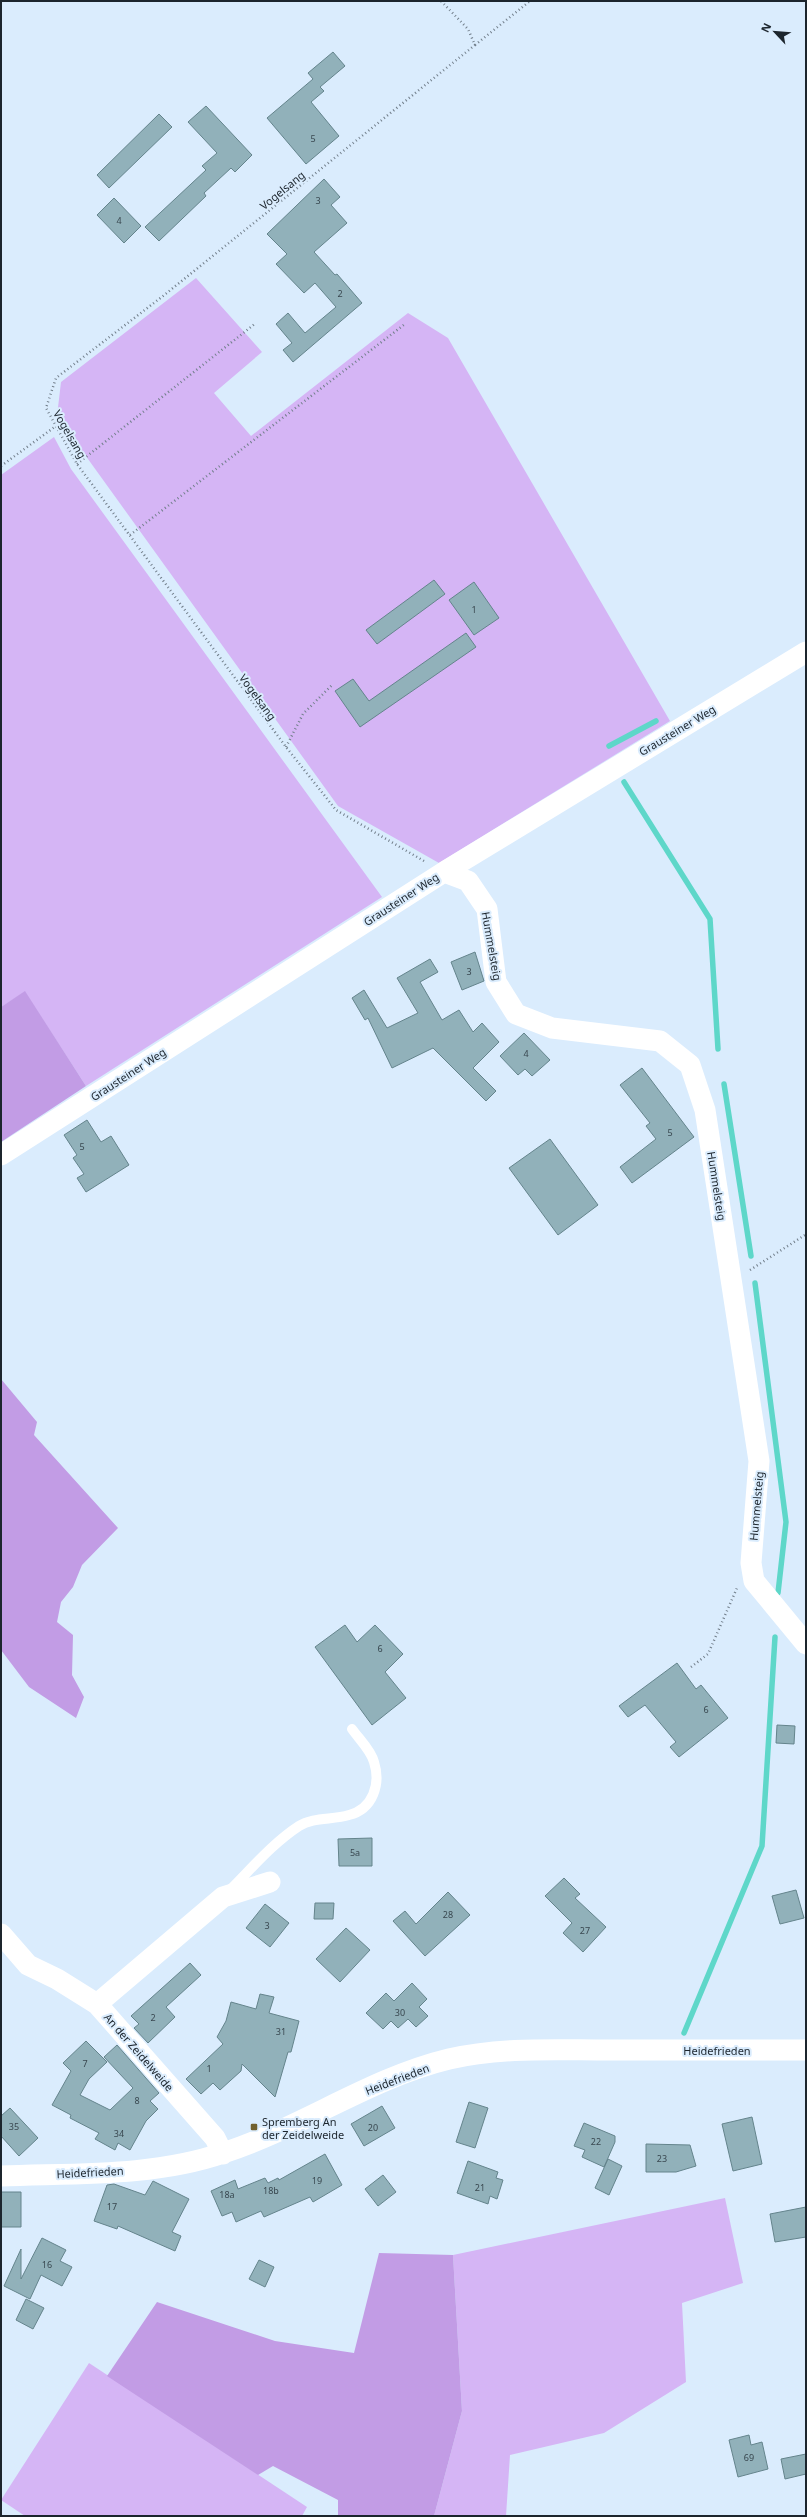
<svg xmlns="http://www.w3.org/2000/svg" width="807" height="2517" viewBox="0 0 807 2517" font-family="'Noto Sans',sans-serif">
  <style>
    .green { fill: #d5b5f5 }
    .forest { fill: #c29ce5 }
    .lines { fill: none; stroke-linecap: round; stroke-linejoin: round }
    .stream { stroke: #5ed7c9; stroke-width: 5.5 }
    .building { fill: #91b1ba; stroke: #64848c }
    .path { stroke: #727f8b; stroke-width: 2.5; stroke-dasharray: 1 3; stroke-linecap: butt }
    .service { stroke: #fff; stroke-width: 10 }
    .minor { stroke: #fff; stroke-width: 21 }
    .poi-dot { fill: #70602e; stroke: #daecfd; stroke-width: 1.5 }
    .labels { text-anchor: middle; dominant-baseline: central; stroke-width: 4; stroke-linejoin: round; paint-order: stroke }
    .number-label { font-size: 9px; fill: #394850 }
    .street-label { font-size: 11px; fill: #1c252d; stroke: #daecfd }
    .poi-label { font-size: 11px; fill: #1c252d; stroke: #daecfd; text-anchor: start }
  </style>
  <rect width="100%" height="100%" fill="#daecfd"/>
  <!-- green -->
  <path class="green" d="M196,278l66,74 -48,41 37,43 157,-123 40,25 222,383 -231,142 -101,-57 -281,-390 4,-34z
    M54,437l17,32 311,428 -296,189 -61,-94 -24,15v-532z
    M725,2198l18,85 -61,20 4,79 -82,51 -94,22 -4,61h-72l28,-105 -9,-156z
    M89,2363l218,144 -5,9h-277l-24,-16z"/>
  <!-- forest -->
  <path class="forest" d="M25,991l61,95 -85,56v-135z
    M1,1379l36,43 -3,13 84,93 -36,37 -9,22 -12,15 -4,20 16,13 -1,40 12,22 -8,21 -47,-31 -28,-37z
    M379,2253l74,2 9,156 -28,105h-96v-16l-65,-34 -15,9 -151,-99 50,-74 118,39 79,12z"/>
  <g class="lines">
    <!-- stream -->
    <path class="stream" d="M609,746l47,-25
      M624,782l86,137 8,130
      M724,1084l27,172
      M755,1283l31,239 -8,71
      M684,2033l78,-187 13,-209"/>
  </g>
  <!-- building -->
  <path class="building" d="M333,52l12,14 -25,21 4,4 -13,11 28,34 -33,28 -39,-46 46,-39 -5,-6z
    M206,106l46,49 -17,17 -4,-4 -27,25 2,3 -47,45 -14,-14 61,-57 -4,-4 15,-13 -29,-31z
    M159,114l13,13 -63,61 -12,-13z
    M324,179l16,18 -9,8 16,18 -33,29 21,23 2,-1 25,29 -69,59 -10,-12 9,-7 -16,-19 12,-11 17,20 31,-26 -21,-24 -11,10 -28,-29 11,-10 -20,-20z
    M114,198l27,28 -17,17 -27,-28z
    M434,580l11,14 -68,50 -11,-14z
    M474,582l25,36 -25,17 -25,-35z
    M466,633l10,14 -116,80 -25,-36 18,-12 16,22z
    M475,952l9,29 -22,9 -11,-28z
    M430,959l8,13 -18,10 22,38 17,-10 14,22 9,-9 17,19 -26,26 23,23 -10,10 -53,-53 -41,20 -24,-50 -3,2 -13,-22 12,-8 23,38 31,-15 -21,-35z
    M524,1033l26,27 -18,16 -7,-7 -7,6 -18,-19z
    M642,1068l52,69 -62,46 -12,-16 36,-28 -10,-13 4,-3 -30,-38z
    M87,1120l14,22 10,-6 18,29 -43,27 -9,-14 7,-4 -11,-16 4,-3 -13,-20z
    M550,1139l48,66 -40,30 -49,-67z
    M345,1625l12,17 18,-17 28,29 -18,18 21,26 -34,27 -57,-78z
    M677,1663l19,26 5,-4 27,33 -49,39 -9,-10 6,-5 -31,-37 -17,12 -9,-11z
    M777,1725l18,1 -1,18 -18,-1z
    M372,1838v28h-33l-1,-27z
    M564,1878l16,16 -5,4 31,29 -23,25 -20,-19 9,-10 -27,-27z
    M796,1890l8,28 -24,6 -8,-28z
    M448,1892l22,23 -45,41 -32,-35 12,-10 11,13z
    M315,1903h19l-1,16h-19z
    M265,1904l24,19 -19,24 -24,-19z
    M346,1928l24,22 -30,32 -24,-23z
    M190,1963l11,12 -35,32 9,10 -27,26 -14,-15 5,-4 -8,-8z
    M412,1983l15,16 -8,8 9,9 -12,11 -8,-8 -10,9 -7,-7 -8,8 -17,-16 20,-20 8,8z
    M260,1994l14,3 -5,16 30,8 -8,31h-3l-13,45 -33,-33 -1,7 -21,19 -7,-7 -12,11 -15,-15 37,-35 -6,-7 9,-16 5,-19 25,7z
    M86,2041l21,21 -18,17 -9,16 30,15 23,-22 -29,-31 13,-12 42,48 -9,8 8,8 -12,12 -16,29 -12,-7 -3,7 -20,-11 4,-6 -29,-15 1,-3 -19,-10 19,-34 -8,-8z
    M469,2102l19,6 -13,40 -19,-6z
    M382,2106l13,22 -31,18 -13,-22z
    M10,2108l28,30 -19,18 -18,-20v-20z
    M752,2117l10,47 -29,7 -11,-47z
    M584,2123l31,13v6l-11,25 -22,-10 3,-7 -11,-4z
    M646,2144l44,1 6,21 -20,6h-30z
    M325,2154l17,31 -29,17 -3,-5 -46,20 -3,-6 -25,11 -4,-10 -10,4 -11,-25 24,-11 3,9 27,-11 3,5 10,-5 1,2z
    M608,2159l14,7 -13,29 -14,-7z
    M468,2161l30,11 -2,6 7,2 -6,19 -7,-3 -2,8 -31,-11z
    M383,2175l13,17 -18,14 -13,-17z
    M153,2181l36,18 -17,33 9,4 -6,15 -57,-25 -1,3 -23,-8 13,-36 7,-1 31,11z
    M1,2192h20v35h-20z
    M806,2207v30l-31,5 -5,-28z
    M42,2238l24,12 -6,11 12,6 -10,19 -21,-11 -11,24 -26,-13 17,-37v30z
    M259,2260l15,7 -9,20 -16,-8z
    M26,2299l18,9 -11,21 -17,-9z
    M749,2435l2,10 11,-3 6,27 -30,8 -9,-37z
    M806,2454v20l-21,5 -4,-20z"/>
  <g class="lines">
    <!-- path -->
    <path class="path" d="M475,45l55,-44
      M77,464l179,-141
      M1,466l55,-40
      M130,535l275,-211
      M286,747l17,-33 30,-30
      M424,861l-88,-51 -50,-63 -209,-283 -31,-56 10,-30 107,-82 312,-251 -7,-16 -27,-28
      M750,1270l55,-35
      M691,1667l17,-13 29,-66"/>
    <!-- service -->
    <path class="service" d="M230,1890c22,-22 43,-47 69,-64 14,-9 34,-6 50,-11 24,-6 32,-31 25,-53 -3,-12 -15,-23 -22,-33"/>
    <!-- minor -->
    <path class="minor" d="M444,872l24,9 19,28 9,73 20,32 36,14 108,13 30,24 15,45 54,351 -8,102 3,18 52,63
      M1,1155l443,-283 362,-220
      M1,1934l27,31 29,14 40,25 118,134 8,16
      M97,2004l126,-107 47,-15
      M1,2176c73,-3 152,1 222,-23 78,-25 147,-75 226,-94 52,-12 105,-9 158,-9 66,0 133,0 199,0"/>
  </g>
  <!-- markers -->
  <rect class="poi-dot" x="250" y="2123" width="8" height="8" rx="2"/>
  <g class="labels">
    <!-- number labels -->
    <g class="number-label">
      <text x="313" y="138">5</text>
      <text x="318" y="200">3</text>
      <text x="119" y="220">4</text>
      <text x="340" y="293">2</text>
      <text x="474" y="609">1</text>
      <text x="469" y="971">3</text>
      <text x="526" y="1053">4</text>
      <text x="670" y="1132">5</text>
      <text x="82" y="1146">5</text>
      <text x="380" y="1648">6</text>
      <text x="706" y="1709">6</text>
      <text x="355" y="1852">5a</text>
      <text x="448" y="1914">28</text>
      <text x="267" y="1925">3</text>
      <text x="585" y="1930">27</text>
      <text x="400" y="2012">30</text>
      <text x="153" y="2017">2</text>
      <text x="281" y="2031">31</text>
      <text x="85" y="2063">7</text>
      <text x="209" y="2068">1</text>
      <text x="137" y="2100">8</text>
      <text x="14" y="2126">35</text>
      <text x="373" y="2127">20</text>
      <text x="119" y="2133">34</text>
      <text x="596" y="2141">22</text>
      <text x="662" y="2158">23</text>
      <text x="317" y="2180">19</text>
      <text x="480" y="2187">21</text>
      <text x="271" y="2190">18b</text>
      <text x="227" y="2194">18a</text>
      <text x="112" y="2206">17</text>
      <text x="47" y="2264">16</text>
      <text x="749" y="2457">69</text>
    </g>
    <!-- street labels -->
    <g class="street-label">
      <text transform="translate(282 190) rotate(-39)">Vogelsang</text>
      <text transform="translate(70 434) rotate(60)">Vogelsang</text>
      <text transform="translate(258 697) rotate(54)">Vogelsang</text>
      <text transform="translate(677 730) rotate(-31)">Grausteiner Weg</text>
      <text transform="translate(401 899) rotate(-33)">Grausteiner Weg</text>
      <text transform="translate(492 946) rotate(80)">Hummelsteig</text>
      <text transform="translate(128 1074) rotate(-33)">Grausteiner Weg</text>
      <text transform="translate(717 1186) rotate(81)">Hummelsteig</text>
      <text transform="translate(756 1506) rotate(-85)">Hummelsteig</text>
      <text x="717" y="2050">Heidefrieden</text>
      <text transform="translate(139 2052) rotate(49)">An der Zeidelweide</text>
      <text transform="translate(397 2079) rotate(-21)">Heidefrieden</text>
      <text transform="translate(90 2172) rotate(-3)">Heidefrieden</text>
    </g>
    <!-- poi labels -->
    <g class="poi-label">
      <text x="262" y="2121">Spremberg An<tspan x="262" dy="13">der Zeidelweide</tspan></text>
    </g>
  </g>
  <!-- border -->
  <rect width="807" height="2517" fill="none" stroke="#1c252d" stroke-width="4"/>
  <!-- north arrow -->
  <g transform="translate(775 32) rotate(296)" stroke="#daecfd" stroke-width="3" paint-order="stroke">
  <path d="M0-3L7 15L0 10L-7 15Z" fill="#1c252d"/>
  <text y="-6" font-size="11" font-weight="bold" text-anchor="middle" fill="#1c252d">N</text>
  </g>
</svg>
